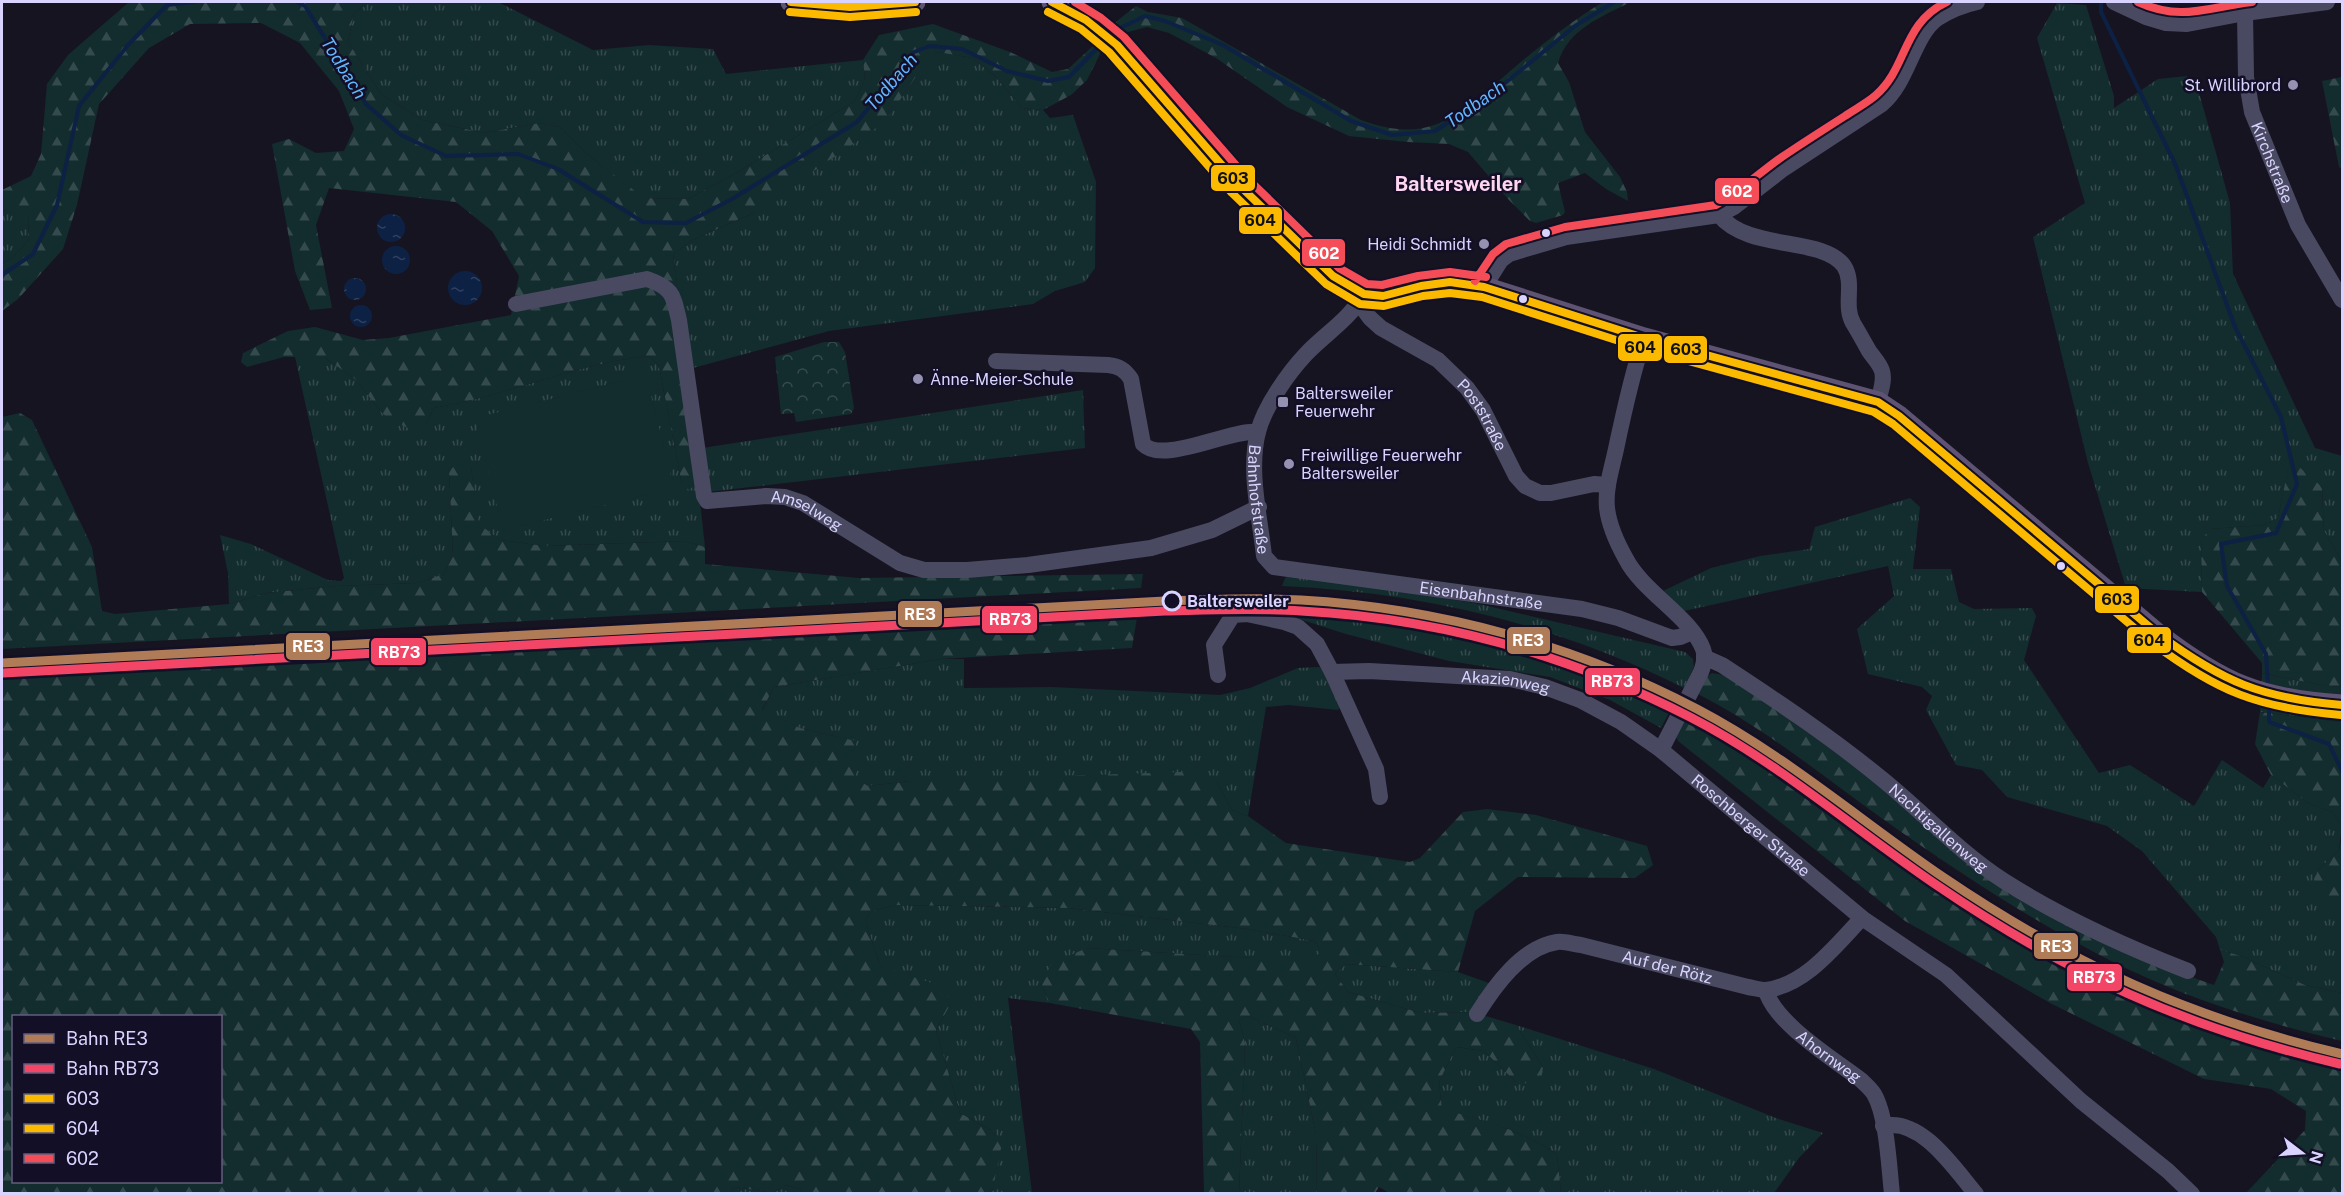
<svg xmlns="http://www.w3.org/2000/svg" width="2344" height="1195" viewBox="0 0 2344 1195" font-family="'Public Sans',sans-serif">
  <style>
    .grass { fill: url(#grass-tufts) }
    .forest { fill: url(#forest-firs); fill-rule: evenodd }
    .park { fill: url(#park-crowns) }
    .garden { fill: #132c2d }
    .water { fill: url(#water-ripples) }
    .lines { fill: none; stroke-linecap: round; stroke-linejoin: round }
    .stream { stroke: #0d2144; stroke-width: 4 }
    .minor { stroke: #4a4962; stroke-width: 16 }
    .major { stroke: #5e5373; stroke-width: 21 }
    .bus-1-casing { stroke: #130f26; stroke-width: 12 }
    .bus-2-casing { stroke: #130f26; stroke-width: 12 }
    .bus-3-casing { stroke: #130f26; stroke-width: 12 }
    .bus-1 { stroke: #fbba00; stroke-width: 8 }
    .bus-2 { stroke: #fbba00; stroke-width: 8 }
    .bus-3 { stroke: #f44d58; stroke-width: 8 }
    .rail-1-casing { stroke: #130f26; stroke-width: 14 }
    .rail-2-casing { stroke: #130f26; stroke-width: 14 }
    .rail-1 { stroke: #b07c57; stroke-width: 9 }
    .rail-2 { stroke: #f34667; stroke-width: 9 }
    .poi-dot { fill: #9591b1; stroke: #130f26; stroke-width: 2 }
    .bus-dot { fill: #d9d4ff; stroke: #130f26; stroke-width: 2 }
    .stop-dot { fill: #130f26; stroke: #d9d4ff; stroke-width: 3 }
    .labels { text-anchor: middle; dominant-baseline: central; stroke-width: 5; stroke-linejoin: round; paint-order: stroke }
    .poi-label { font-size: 16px; fill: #d9d4ff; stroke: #130f26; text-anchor: start }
    .street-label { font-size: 16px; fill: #d9d4ff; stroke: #130f26 }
    .stop-label { font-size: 16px; font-weight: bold; fill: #d9d4ff; stroke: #130f26; text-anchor: start }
    .water-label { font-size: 18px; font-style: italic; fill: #62b6ff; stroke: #130f26 }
    .quarter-label { font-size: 20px; font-weight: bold; fill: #ffd6f0; stroke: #130f26 }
    .line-badge { stroke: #130f26; stroke-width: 2 }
    .badge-label { font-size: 16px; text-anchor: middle; font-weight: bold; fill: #fff }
    .pale-badge-label { font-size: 16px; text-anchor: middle; font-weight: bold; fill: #111 }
  </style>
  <defs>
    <pattern id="grass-tufts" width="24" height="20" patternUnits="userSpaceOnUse" patternTransform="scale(1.5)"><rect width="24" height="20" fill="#132c2d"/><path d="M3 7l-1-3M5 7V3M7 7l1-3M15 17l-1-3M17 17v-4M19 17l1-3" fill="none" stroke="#354a4c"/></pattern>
    <pattern id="forest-firs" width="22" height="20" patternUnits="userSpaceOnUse" patternTransform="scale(1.5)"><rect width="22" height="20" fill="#132c2d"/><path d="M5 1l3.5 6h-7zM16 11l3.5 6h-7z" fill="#354a4c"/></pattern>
    <pattern id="park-crowns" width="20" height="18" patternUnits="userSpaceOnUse" patternTransform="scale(1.5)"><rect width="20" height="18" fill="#132c2d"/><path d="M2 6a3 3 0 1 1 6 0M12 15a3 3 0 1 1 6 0" fill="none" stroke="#354a4c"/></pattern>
    <pattern id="water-ripples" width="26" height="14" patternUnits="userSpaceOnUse" patternTransform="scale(1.5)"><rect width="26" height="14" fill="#0d2144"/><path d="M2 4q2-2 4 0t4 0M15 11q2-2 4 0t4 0" fill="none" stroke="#304060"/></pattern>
  </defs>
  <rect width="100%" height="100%" fill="#161421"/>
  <!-- grass -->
  <path class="grass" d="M370,2h128l95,48 56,-5 64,4 13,25 137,-14 2,19 -10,22 -119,72 -48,26 -45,-1 -56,-44 -27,-27 -21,-4 -54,10 -63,-13 -41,-26 -33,-52 6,-29z
    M2057,3l29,2 28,91v12l44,-29 29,-3 13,20 30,107 3,71 82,174 27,8v105l-18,-30 -2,-44 -34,-17 -10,48 -14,7 -53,4 -10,11 1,52 -76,-4 -38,-125 -55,-226 52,-34 -48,-165z
    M937,52l36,6 22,18 27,32 21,2 7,8 23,-3 23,67 -1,86 -10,14 -30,9 -22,13 -204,27 -136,37 9,80 381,-58 2,58 -386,45 6,54 -20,-6 -142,5 -43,-6 -22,-16 -7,-57 -22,4 4,85 -9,18 -27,9 -81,3 -70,7 -37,11 -1,-31 -8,-38 31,9 77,36 13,1 3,-3 -49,-221h29l31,22 28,35 43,11 8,-17c73,-12 142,-45 215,-52l10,10 23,119 -12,-178 7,-24 -4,-28 17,-14 61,-27z
    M2,210l26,4 1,26 -15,16 -12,8z
    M1910,498l10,9 -7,62h38l8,33 15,7 58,-1 4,8 -12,44 75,113 31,-8 64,41 28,-46 41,28 8,-13 37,28 24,9 10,14 -3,24 -21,20 7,28h17v95l-37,-8 -64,-29 -21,-6 -4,-13 -74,-86 -35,-25 -100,-29 -25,-27 -26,-5 -30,-55 6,-14 -10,-9 -54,-13 -11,-45 37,-33 -6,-30 -204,45 -21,-20 48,-23 49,-12 49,-7 6,-22z
    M1292,573l187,31 206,48 8,7 1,8 -10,21c-125,-63 -262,-96 -402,-102l3,-8z
    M1278,604c137,5 273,37 396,99l-13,25 -51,-28 -60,-23 -101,-16 -103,-27 -69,-22z
    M941,659h23v29l87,-1 169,8 30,-7 48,-20 21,-1 4,2 17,38 -2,3 -49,-5 -23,2 -18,109 -16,-6 -15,-28 -306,-1 -43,5 -13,-7v-38l-55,-13 -38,-17 12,-24z
    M2262,673l59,12 21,2v35l-82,-10z
    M897,905l171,3 179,21 68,12 6,10 -5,7h-64l-165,-10 -46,36 9,19 -42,-5 24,195h-45l6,-5 3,-55 -36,-20 -24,-83 14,-25 -49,-30 -21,-9 -15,-46 6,-9z
    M1346,964l112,8 31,11 -17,29 -51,1 -73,-21 -13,-18z
    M1248,1016l48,22 20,97 1,58 -78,1 6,-151 -6,-23z
    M1516,1025l138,44 122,49 47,15 -24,25 -25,35h-213l-4,-38c-32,-25 -76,-35 -115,-45l-3,-28 17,-35 28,4 32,31 27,-15z
    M786,1185l14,4 1,4 -72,1 6,-7 38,6z"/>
  <!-- forest -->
  <path class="forest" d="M129,2h241l-16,11 -6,29 33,52 41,26 63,13 54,-10 21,4 27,27 57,44 44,1 48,-26 119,-72 10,-22 -2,-19 16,-25 54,-11 77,28 42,20 16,-3 27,-25 7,6 -15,30 -16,15 -28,15 -21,-2 -27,-32 -22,-18 -36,-6 -14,14 -38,56 -134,92 -61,27 -17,14 4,28 -7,24 26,177 -7,6 -7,-5 -23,-119 -10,-10c-73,7 -142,40 -215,52l-8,17 -15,5 -28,-16 -28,-35 -31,-22h-40l-37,10 -6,-5 2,-9 45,-22 27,-4 48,13 26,-2 122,-23 8,-39 -27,-45 -36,-29 -127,-14 -13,37 16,83 -22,2 -15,-39 -23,-127 17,-5 27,14 28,-2 10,-22 -15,-38 -39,-48 -39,-20 -71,1 -41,24 -50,56 -22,101 -14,44 -45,50 -16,12v-47l12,-8 15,-16 -1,-25 -26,-5v-20l29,-14 10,-22 6,-70 21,-29z
    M1603,2h28c-30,15 -63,27 -73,61l11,19 16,50 35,45 7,15 1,9 -22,-12 -21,-16 -27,10 7,29 -2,3 -27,8 -6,-2 -22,-22 -40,-47 -19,-8 -42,-2 -58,-6 -62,-29 -71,-49 -47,-25 -22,-6 -23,6 -11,-9 23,-18 12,6 34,6 179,102c25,9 50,14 76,4 26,-9 56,-39 78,-57 27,-23 57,-46 88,-65z
    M2342,77v92l-3,-2 -17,-86z
    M20,413l12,7 60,127 10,64 13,3 114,-10 37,-11 70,-7 81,-3 27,-9 9,-18 -4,-85 11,-10 11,6 8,57 21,16 44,6 141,-5 20,6v17l154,14 284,-4 -2,14 -1139,61v-232z
    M2298,466l24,21 2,44 18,30v126l-21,-2 -59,-12v-10l-60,-71 -1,-52 9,-11 54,-4 14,-7 10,-49z
    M1117,610l21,1 -6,37 -191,11 -167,28 -12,23 38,18 56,13 -1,37 13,8 43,-5 272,-9 34,10 15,28 16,6 38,27 124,19 10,-4 43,-46 24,-3 49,6 111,31 6,19 -18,13 -117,-1 -43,34 -17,61 -112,-8 -11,10 13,18 73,21 51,-1 44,13 27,42 -3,18 -24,-3 -32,-31 -28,-4 -17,35 3,27c39,11 83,21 115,46l4,38 -170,1 -12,-7 -4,6h-58l-1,-58 -20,-97 -48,-22 -9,4 6,23 -6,150h-35l-4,-151 -9,-13 -141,-26 -9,-19 11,-21 35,-15 165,10h63l6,-7 -6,-10 -68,-12 -179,-21 -171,-3 -26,6 -6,9 15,46 67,22 3,17 -14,25 24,83 36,20 6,10 -9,45 -6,5 -25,-1 -1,2h-160l-1,-5 -14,-4 -13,8 -38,-6 -6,7h-727v-525zM14,1016h206v166h-206z
    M1712,673l11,2 70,43 85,63 78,73 207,113 51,18 10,-23 -4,-12 21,6 64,29 37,8v48c-77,-18 -156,-43 -227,-78 -76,-38 -148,-85 -218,-134 -66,-46 -127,-98 -199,-135l9,-18z
    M1690,711c72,37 133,89 199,135 70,47 141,94 217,133 75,37 156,62 236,80v134h-96l59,-63 1,-19 -35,-22 -67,-10 -152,-75 -147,-83 -227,-180 -2,-5z
    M2260,712l82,10v104l-10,-14 -24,-9 -37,-28 -16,-31z
    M2342,836v62h-17l-13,-12 6,-16 21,-20z"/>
  <!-- park -->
  <path class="park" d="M824,342h15l6,10 9,56 -3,6 -55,8 -2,-9 -13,1 -6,-57z"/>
  <!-- garden -->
  <path class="garden" d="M646,375l28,113 -171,42 -28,-112z"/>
  <!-- water -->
  <path class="water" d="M377 228a14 14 0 1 1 28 0a14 14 0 1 1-28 0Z
    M382 260a14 14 0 1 1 28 0a14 14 0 1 1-28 0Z
    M448 288a17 17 0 1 1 34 0a17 17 0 1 1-34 0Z
    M344 289a11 11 0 1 1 22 0a11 11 0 1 1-22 0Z
    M350 316a11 11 0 1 1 22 0a11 11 0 1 1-22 0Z"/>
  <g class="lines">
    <!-- stream -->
    <path class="stream" d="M297,2l8,4 61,98 35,31 45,21 72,-2 40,15 85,53 43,1 46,-24 125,-77 57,-70 16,-6 32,3 45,22 41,10 21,-4 35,-36
      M2101,2v10l75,154 59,161 46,90 16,67 -21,49 -55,11 6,42 39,68 2,32
      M1114,31l31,-15 20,5 58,24 128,76 41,14 43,-4 53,-34 87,-71 39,-24
      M2,275l31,-21 24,-49 22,-99 49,-61 39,-40 27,-3
      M2269,703v19l60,22 13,27"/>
    <!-- minor -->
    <g class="minor">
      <path d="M2114,2l32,15 20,6 21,1 58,-11 82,-11"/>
      <path id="s1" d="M2245,13l1,64 6,35 46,113 44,75"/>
      <path d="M1719,215c30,37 104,21 125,51 11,17 -1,39 9,57 6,10 11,19 16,28 4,6 11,13 13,20 3,10 -2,21 -4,31"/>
      <path d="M1484,287l17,-27 8,-6 57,-17 153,-22 15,-8 49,-38 99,-65c27,-23 31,-69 56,-86 11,-7 26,-13 39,-16"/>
      <path id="s2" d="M1364,294c-15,26 -38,39 -58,60 -17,18 -42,53 -48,78 -10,39 2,85 6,124l10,11 308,42 36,9 54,20 8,-1 12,-5"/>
      <path id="s3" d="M1359,303l11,15 11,10 57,32 29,28 16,22 33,66 9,10 15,7h11l43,-9 14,1"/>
      <path id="s4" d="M516,304l131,-25c26,9 26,16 32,41l25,176 3,5 59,-5 19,1 18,6 97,60 24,7h43l61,-5 123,-17 61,-18 47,-23"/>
      <path d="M1644,338c-12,36 -20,73 -28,111 -4,19 -11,39 -9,59 2,18 10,35 19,51 17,33 65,58 77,90 3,8 1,15 -2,23l-40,78"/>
      <path d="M996,361l112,4c11,1 17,5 23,14l12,65c19,21 87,-15 115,-12"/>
      <path id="s5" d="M1704,657l18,8c55,36 109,72 160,114 42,34 76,72 122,102 58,37 120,65 184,90"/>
      <path id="s6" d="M1332,672l37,-1 141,8 35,8 35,13 41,22 40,28 201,168 84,57 135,126 87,70 24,23"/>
      <path d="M1218,675l-4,-30 19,-30 14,-1 37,8 14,5 19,17 15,28 44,97 4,28"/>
      <path id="s7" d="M1766,990c7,32 69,70 95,90 4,4 10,9 13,14 13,22 15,73 18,100"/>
      <path id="s8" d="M1477,1014c17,-27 45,-67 80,-72 7,-1 16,2 24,3l167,42c6,1 13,3 18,3 40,-5 70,-45 96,-72"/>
      <path d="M1883,1126c38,-9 71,42 93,68"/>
    </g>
    <!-- major -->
    <path class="major" d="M791,2l59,5 65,-5
      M1052,2c25,11 45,24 65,43l122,140 94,91 31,18 19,2 38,-10 29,-4 34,5 160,51 234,64 21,14 259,218c65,50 102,66 184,71"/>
    <defs>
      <path id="bus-1" d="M791,2l59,5 65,-5
        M1052,2l34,18 31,25 122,140 94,91 31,18 19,2 38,-10 29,-4 34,5 160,51 234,64 21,14 259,218c65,48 103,64 184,71"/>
      <path id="bus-2" d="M790,12l60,5 66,-5
        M1048,12l33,17 28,23 123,141 94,91 34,20 24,2 39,-10 27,-3 32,4 159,51 233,64 19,12 258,218c67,50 107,66 190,73"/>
      <path id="bus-3" d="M1075,2l26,16 23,19 123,141 92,90 28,16 15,1 36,-9 32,-4 36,5
        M2138,2c44,20 69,5 114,0
        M1475,281l18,-27 13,-10 59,-17 151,-22c23,-13 42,-31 63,-46 22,-15 44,-29 66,-43 10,-7 22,-13 31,-21 32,-28 26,-72 71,-93"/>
    </defs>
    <!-- bus-1 casing -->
    <use href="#bus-1" class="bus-1-casing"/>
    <!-- bus-2 casing -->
    <use href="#bus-2" class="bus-2-casing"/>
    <!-- bus-3 casing -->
    <use href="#bus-3" class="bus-3-casing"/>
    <!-- bus-1 -->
    <use href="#bus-1" class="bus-1"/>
    <!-- bus-2 -->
    <use href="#bus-2" class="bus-2"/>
    <!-- bus-3 -->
    <use href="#bus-3" class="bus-3"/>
    <defs>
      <path id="rail-1" d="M2,663l1163,-62c45,-1 91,-4 136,-1 138,8 274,45 396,109 88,46 164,112 246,168 128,87 248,141 399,177"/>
      <path id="rail-2" d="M3,673l1162,-62c45,-1 91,-3 136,0 136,7 268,44 389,106 88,45 164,112 245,167 130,89 251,144 405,180"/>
    </defs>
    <!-- rail-1 casing -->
    <use href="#rail-1" class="rail-1-casing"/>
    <!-- rail-2 casing -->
    <use href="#rail-2" class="rail-2-casing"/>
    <!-- rail-1 -->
    <use href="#rail-1" class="rail-1"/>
    <!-- rail-2 -->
    <use href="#rail-2" class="rail-2"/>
  </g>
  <!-- markers -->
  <g class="poi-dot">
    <circle cx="2293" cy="85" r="6"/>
    <circle cx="1484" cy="244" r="6"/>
    <circle cx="918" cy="379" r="6"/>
    <rect x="1277" y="396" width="12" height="12" rx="3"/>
    <circle cx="1289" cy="464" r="6"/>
  </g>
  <g class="bus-dot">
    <circle cx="1546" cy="233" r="5"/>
    <circle cx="1523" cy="299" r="5"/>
    <circle cx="2061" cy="566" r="5"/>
  </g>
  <circle class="stop-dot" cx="1172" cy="601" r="9"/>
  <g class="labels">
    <!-- poi labels -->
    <g class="poi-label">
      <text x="2281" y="85" text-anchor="end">St. Willibrord</text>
      <text x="1472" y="244" text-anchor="end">Heidi Schmidt</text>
      <text x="930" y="379">Änne-Meier-Schule</text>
      <text x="1295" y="393">Baltersweiler<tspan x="1295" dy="18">Feuerwehr</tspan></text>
      <text x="1301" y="455">Freiwillige Feuerwehr<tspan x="1301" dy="18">Baltersweiler</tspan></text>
    </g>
    <!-- street labels -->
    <g class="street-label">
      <text stroke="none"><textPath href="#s1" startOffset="154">Kirchstraße</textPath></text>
      <text stroke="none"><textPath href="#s3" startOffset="170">Poststraße</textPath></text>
      <text stroke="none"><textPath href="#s2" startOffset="244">Bahnhofstraße</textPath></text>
      <text stroke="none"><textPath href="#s4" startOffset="476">Amselweg</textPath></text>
      <text stroke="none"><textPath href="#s2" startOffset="525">Eisenbahnstraße</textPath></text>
      <text stroke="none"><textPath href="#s6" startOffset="174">Akazienweg</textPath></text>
      <text stroke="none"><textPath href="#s6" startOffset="464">Roschberger Straße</textPath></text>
      <text stroke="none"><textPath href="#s5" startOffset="291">Nachtigallenweg</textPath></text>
      <text stroke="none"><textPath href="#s8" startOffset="224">Auf der Rötz</textPath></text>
      <text stroke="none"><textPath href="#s7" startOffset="93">Ahornweg</textPath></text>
    </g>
    <!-- stop labels -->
    <g class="stop-label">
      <text x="1187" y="601">Baltersweiler</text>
    </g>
    <!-- water labels -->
    <g class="water-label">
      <text transform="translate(344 68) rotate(58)">Todbach</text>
      <text transform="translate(891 82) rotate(-49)">Todbach</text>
      <text transform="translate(1475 104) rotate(-35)">Todbach</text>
    </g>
    <!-- quarter labels -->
    <g class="quarter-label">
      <text x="1458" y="184">Baltersweiler</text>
    </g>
  </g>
  <g class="line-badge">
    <rect x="1210" y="164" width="46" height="28" rx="6" fill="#fbba00"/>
    <rect x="1714" y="177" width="46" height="28" rx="6" fill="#f44d58"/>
    <rect x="1238" y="206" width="45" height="29" rx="6" fill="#fbba00"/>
    <rect x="1301" y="238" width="45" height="29" rx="6" fill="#f44d58"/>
    <rect x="1617" y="333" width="46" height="29" rx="6" fill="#fbba00"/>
    <rect x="1663" y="335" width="45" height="29" rx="6" fill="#fbba00"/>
    <rect x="2094" y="585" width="46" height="29" rx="6" fill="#fbba00"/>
    <rect x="897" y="600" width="46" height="28" rx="6" fill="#b07c57"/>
    <rect x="981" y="605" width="57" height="29" rx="6" fill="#f34667"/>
    <rect x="2126" y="626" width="46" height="28" rx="6" fill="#fbba00"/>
    <rect x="1506" y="626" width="45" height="29" rx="6" fill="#b07c57"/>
    <rect x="285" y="632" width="46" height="29" rx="6" fill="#b07c57"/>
    <rect x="370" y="637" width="57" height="29" rx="6" fill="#f34667"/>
    <rect x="1584" y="667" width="57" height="29" rx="6" fill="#f34667"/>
    <rect x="2033" y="932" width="46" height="28" rx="6" fill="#b07c57"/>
    <rect x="2066" y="963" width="57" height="29" rx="6" fill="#f34667"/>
  </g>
  <g class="badge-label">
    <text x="1737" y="197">602</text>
    <text x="1324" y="259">602</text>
    <text x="920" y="620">RE3</text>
    <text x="1010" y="625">RB73</text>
    <text x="1528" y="646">RE3</text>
    <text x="308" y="652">RE3</text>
    <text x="399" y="658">RB73</text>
    <text x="1612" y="687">RB73</text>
    <text x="2056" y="952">RE3</text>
    <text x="2094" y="983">RB73</text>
  </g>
  <g class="pale-badge-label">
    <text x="1233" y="184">603</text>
    <text x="1260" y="226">604</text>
    <text x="1640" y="353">604</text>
    <text x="1686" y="355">603</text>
    <text x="2117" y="605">603</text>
    <text x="2149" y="646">604</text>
  </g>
  <!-- border -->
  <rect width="2344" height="1195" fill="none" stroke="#d9d4ff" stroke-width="6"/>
  <!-- legend -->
  <rect x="12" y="1015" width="210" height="168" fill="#130f26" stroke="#625e7d" stroke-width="1.5"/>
  <rect x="24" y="1034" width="30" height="9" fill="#b07c57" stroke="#625e7d" stroke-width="1.5"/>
  <text x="66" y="1045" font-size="18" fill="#d9d4ff">Bahn RE3</text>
  <rect x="24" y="1064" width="30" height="9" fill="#f34667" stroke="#625e7d" stroke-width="1.5"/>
  <text x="66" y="1075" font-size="18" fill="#d9d4ff">Bahn RB73</text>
  <rect x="24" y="1094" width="30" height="9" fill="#fbba00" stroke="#625e7d" stroke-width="1.5"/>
  <text x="66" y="1105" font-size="18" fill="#d9d4ff">603</text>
  <rect x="24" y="1124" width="30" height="9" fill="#fbba00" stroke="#625e7d" stroke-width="1.5"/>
  <text x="66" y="1135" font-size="18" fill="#d9d4ff">604</text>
  <rect x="24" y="1154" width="30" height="9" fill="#f44d58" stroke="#625e7d" stroke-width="1.5"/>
  <text x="66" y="1165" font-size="18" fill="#d9d4ff">602</text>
  <!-- north arrow -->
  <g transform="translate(2302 1153) rotate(107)" stroke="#130f26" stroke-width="4.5" paint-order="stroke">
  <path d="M0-4.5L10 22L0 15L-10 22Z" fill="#d9d4ff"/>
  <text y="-9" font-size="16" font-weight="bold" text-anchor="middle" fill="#d9d4ff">N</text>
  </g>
</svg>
